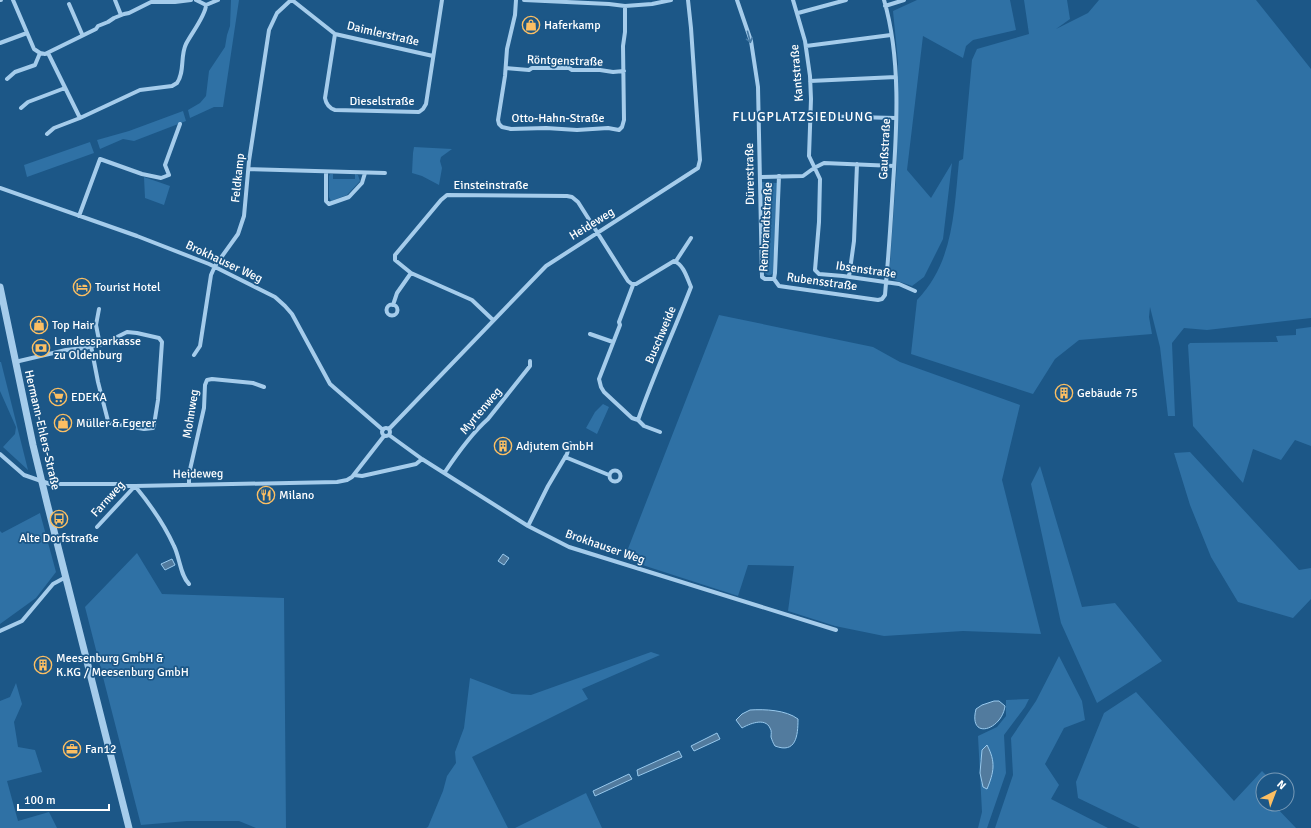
<svg xmlns="http://www.w3.org/2000/svg" width="1311" height="828" viewBox="0 0 1311 828" font-family="Signika,sans-serif">
  <style>
    .green { fill: #2f71a5; fill-rule: evenodd }
    .water { fill: #527b9e; stroke: #98c9ed }
    .lines { fill: none; stroke-linecap: round; stroke-linejoin: round }
    .minor { stroke: #a5cceb; stroke-width: 4 }
    .tertiary { stroke: #a5cceb; stroke-width: 7 }
    .oneway { stroke: #457aa5 }
    .labels { text-anchor: middle; dominant-baseline: central; stroke-width: 3.5; stroke-linejoin: round; paint-order: stroke }
    .poi-label { font-size: 12px; fill: #fff; stroke: #1c5787; text-anchor: start }
    .street-label { font-size: 12px; fill: #fff; stroke: #1c5787 }
    .neighbourhood-label { font-size: 13px; letter-spacing: 1px; fill: #fff; stroke: #1c5787 }
  </style>
  <rect width="100%" height="100%" fill="#1c5787"/>
  <!-- green -->
  <path class="green" d="M231,0h8l-16,107h-9l-24,11 -2,-8 12,-7 6,-7 3,-25 16,-24 2,-12 3,-9z
    M917,0h93l6,30 -43,10 -7,6 -3,12 -40,-22 -16,134 24,28 21,-35 -9,76 -19,38 -12,9 -23,-8 8,-115 1,-101 -5,-51z
    M1024,0h43l3,19 -14,10 32,-16 11,-13h157l55,69v249l-104,12 -23,-2 -12,15 3,73h-7l-8,-69 -10,-40 -1,10 3,17 -73,6 -24,19 -22,35 -122,-40 6,-54c37,-38 37,-90 42,-139l4,-2 9,-99 5,-11 52,-15z
    M183,111l3,10 -52,20 -11,-2 -23,10 -3,-9 32,-9z
    M90,142l4,11 -67,24 -3,-12z
    M414,147l38,2 -11,8 -1,4 2,7 -3,17 -17,-9 -10,-3 1,-20z
    M330,174h3v5h22v-5l3,1 2,6 -13,14 -16,6 -2,-4v-21z
    M144,177l26,9 -6,19 -19,-7z
    M762,182l15,1 -4,90c-3,3 -5,3 -8,0l-1,-5z
    M719,315l154,32 27,15 120,43 -18,75 39,154 -78,-3 -79,5 -49,-10 -47,-15 6,-45 -46,-1 -10,31 -114,-37z
    M1311,327v119l-16,-6 -14,20 -28,-11 -10,34 -50,-57 -5,-81 2,-2 88,-1 -2,-6 20,-1v-6z
    M0,362h1l27,108 -25,-23 12,-13 1,-7 -16,-36z
    M603,404l6,3 -12,27 -11,-6 9,-16z
    M1190,452l109,118 12,-2v31l-18,19 -55,-16 -27,-45 -21,-52 -16,-52z
    M1040,466l42,141 33,-4 47,58 -65,42 -36,-80 -30,-139z
    M40,513l16,59 -20,26 -36,26v-93l2,2z
    M137,553l25,41 122,4 2,230h-30l-17,-7h-52l-46,4 -56,-218z
    M651,652l9,3 -78,34 6,10 -116,58 36,71h-82l2,-1 15,-36 4,-15 9,-13 -1,-11 9,-24 6,-50 42,16 19,1z
    M1059,656l23,45 3,19 -21,8 -19,36 14,21 -8,14 57,29h-113l18,-53 -2,-37 25,-37z
    M16,683l6,21 -8,18 4,25 17,3 7,22 -35,9 11,40 31,-9 8,16h-57v-127l10,-4z
    M1136,692l98,109 28,-30 9,9h-8v24h10l23,24h-156l-62,-30 -2,-16 28,-69z
    M1029,699l-4,8 -21,28 2,38 -19,55h-9l4,-16 -4,-76 19,-9 9,-11v-16zM980,760l13,4 -1,13 -11,6z
    M586,793l16,35h-87z"/>
  <!-- water -->
  <path class="water" d="M503,554l6,4 -5,7 -6,-4z
    M172,559l3,6 -10,5 -4,-6z
    M994,701h5l6,5c-3,24 -37,35 -29,3l6,-4z
    M750,710c15,-1 36,0 48,9 0,17 -2,35 -23,27 -2,-3 -3,-6 -4,-9 0,-3 1,-6 -1,-9 -5,-11 -21,-4 -28,0l-6,-8 6,-6z
    M717,733l3,6 -26,12 -3,-5z
    M987,745c9,17 7,27 0,44l-4,-2 -3,-14 2,-23z
    M679,751l3,6 -44,19 -1,-6z
    M629,774l3,5 -37,17 -2,-5z"/>
  <g class="lines">
    <!-- minor -->
    <path class="minor" d="M0,0h1
      M13,0l21,49 6,4 5,1 51,-25 2,-3 10,-4 6,-4 10,-4 5,-1 22,-11h24l16,-2
      M115,0l6,15
      M196,0l10,5 12,-5
      M292,0l43,34 98,22
      M516,0l-1,15 -8,34 -2,27 -7,44 1,4 3,3 9,2 35,-1 31,2 31,-2 11,2 3,-3 2,-7 -1,-74 2,-14v-26
      M524,0l85,4 16,2 27,-2 19,-4
      M737,0l14,41 7,46 4,190 3,2h9l5,7 99,14 4,-1 3,-4 1,-12c3,-33 5,-65 7,-98 4,-59 8,-127 -9,-185
      M793,0l12,41 5,35 1,23 -2,57 11,23 -1,43 -4,48 4,4 24,2 56,8 16,7
      M69,4l13,30
      M885,6l19,-6
      M798,13l48,-13
      M335,34l-10,64c1,6 4,10 10,12l84,2 4,-3 3,-5 16,-104
      M0,43l27,-10
      M806,46l85,-11
      M48,53l32,65 60,-28 32,-4 5,-3c8,-11 3,-27 9,-39 5,-10 20,-29 20,-39
      M506,68l23,2 3,-2h37l3,2h28l13,2 11,-1
      M7,79l8,-7 20,-7 5,-12
      M810,81l86,-4
      M21,108l7,-6 37,-14
      M810,116l86,2
      M47,134l7,-6 26,-10
      M249,169l136,4
      M326,172v29l3,3 20,-7 13,-14 3,-10
      M760,177l43,-1 11,-8 10,-5 70,3
      M0,188l137,48 72,28 66,33 10,9 7,8 38,70 53,46
      M79,216l21,-57 42,15 19,4 8,-3 -4,-10 15,-41
      M676,261l15,-23
      M849,277l5,-36 3,-77
      M774,279l1,-6 4,-97
      M632,284h4l38,-23c10,4 13,17 17,26 -17,44 -37,87 -53,133
      M386.5 310a5.5 5.5 0 1 1 11 0a5.5 5.5 0 1 1-11 0Z
      M393,305l4,-12 14,-20
      M99,309l-3,16 4,20
      M493,320l-21,-20 -61,-27 -16,-13v-5l46,-55 6,-5 120,1 5,1 6,5 50,79 5,4 -14,37 1,3 -21,54 2,8 3,5 28,26 6,2 6,6 16,6
      M590,334l23,8
      M194,355l6,-9 11,-71 4,-9 23,-32 6,-18 5,-55 20,-131 8,-17 14,-13
      M15,362l51,-12 19,-2 22,-6 20,-10 10,1 22,5 3,4 -4,58 -4,25 -1,3 -9,1 -34,-6 -2,-2 -10,-39 -7,-36
      M382 432a4 4 0 1 1 8 0a4 4 0 1 1-8 0Z
      M389,429l157,-163 152,-98 2,-8 -9,-132 -3,-28
      M389,435l33,24 106,67 41,21 267,83
      M0,454l24,21 26,9h67l4,2h14l202,-4 10,-2 5,-3 32,-41
      M565,457l44,18
      M609.5 476a5.5 5.5 0 1 1 11 0a5.5 5.5 0 1 1-11 0Z
      M445,472c12,-18 26,-38 43,-53l42,-53v-5
      M354,475l8,1 54,-12 6,-5
      M189,484v-10l15,-66 1,-23 2,-5 5,-1 41,4 11,4
      M528,526l20,-40 19,-32 3,-11
      M97,527l38,-41c14,17 30,40 39,60 6,12 6,29 15,38
      M0,631l22,-10 31,-37 13,-7"/>
    <!-- tertiary -->
    <path class="tertiary" d="M0,287l33,158 14,58 82,325"/>
  </g>
  <!-- one-way arrows -->
  <defs><path id="oneway-shaft" d="M-6 0H5M1.5-3L5.5 0L1.5 3" fill="none" stroke-width="1.6" stroke-linecap="round" stroke-linejoin="round"/></defs>
  <use class="oneway" href="#oneway-shaft" transform="translate(749 37) rotate(75)"/>
  <!-- icons -->
  <defs>
    <symbol id="shop-ring" viewBox="-11 -11 22 22"><circle r="9.5" fill="#1c5787" stroke="#fcbf63" stroke-width="1.5"/><path d="M-5-2.5h2.3a2.7 3.5 0 0 1 5.4 0H5L5.5 6h-11ZM-1.5-2.5h3a1.5 2.3 0 0 0-3 0Z" fill="#fcbf63"/></symbol>
    <symbol id="hotel-ring" viewBox="-11 -11 22 22"><circle r="9.5" fill="#1c5787" stroke="#fcbf63" stroke-width="1.5"/><path d="M-6-4.5h1.5V1H6V5H4.5V3h-9V5H-6ZM-4 0a1.8 1.8 0 1 1 3.6 0ZM.5 0V-2.5h3Q6-2.5 6 0Z" fill="#fcbf63"/></symbol>
    <symbol id="bank-ring" viewBox="-11 -11 22 22"><circle r="9.5" fill="#1c5787" stroke="#fcbf63" stroke-width="1.5"/><path d="M-6-4H6V4H-6ZM0-2.3a2.3 2.3 0 1 0 0 4.6a2.3 2.3 0 1 0 0-4.6Z" fill="#fcbf63"/></symbol>
    <symbol id="building-ring" viewBox="-11 -11 22 22"><circle r="9.5" fill="#1c5787" stroke="#fcbf63" stroke-width="1.5"/><path d="M-4-6H4V6H1V3H-1V6H-4ZM-2.5-4.3h1.7v1.8h-1.7ZM.8-4.3h1.7v1.8H.8ZM-2.5-1h1.7V.8h-1.7ZM.8-1h1.7V.8H.8Z" fill="#fcbf63"/></symbol>
    <symbol id="supermarket-ring" viewBox="-11 -11 22 22"><circle r="9.5" fill="#1c5787" stroke="#fcbf63" stroke-width="1.5"/><path d="M-6-5.5h2.5l.6 2H6L4.5 2H-2.5L-4.4-4H-6ZM-1.5 3.2a1.3 1.3 0 1 0 .1 0ZM3 3.2a1.3 1.3 0 1 0 .1 0Z" fill="#fcbf63"/></symbol>
    <symbol id="restaurant-ring" viewBox="-11 -11 22 22"><circle r="9.5" fill="#1c5787" stroke="#fcbf63" stroke-width="1.5"/><path d="M-5-6h1v4h1v-4h1v4h1v-4h1v5L-1.5 .5V6h-2V.5L-5-1ZM5-6V6H3V1.5H1.5Q1.5-4 5-6Z" fill="#fcbf63"/></symbol>
    <symbol id="bus-ring" viewBox="-11 -11 22 22"><circle r="9.5" fill="#1c5787" stroke="#fcbf63" stroke-width="1.5"/><path d="M-5-6H5V4H4V6H2V4H-2V6H-4V4H-5ZM-3.5-4V0h7V-4ZM-3.5 1.2v1.5H-2V1.2ZM2 1.2v1.5H3.5V1.2Z" fill="#fcbf63"/></symbol>
    <symbol id="office-ring" viewBox="-11 -11 22 22"><circle r="9.5" fill="#1c5787" stroke="#fcbf63" stroke-width="1.5"/><path d="M-6-3h4V-5.5h4V-3h4V5H-6ZM-1-4.5V-3h2v-1.5ZM-6 0V1H6V0Z" fill="#fcbf63"/></symbol>
  </defs>
  <g fill-rule="evenodd">
    <use href="#shop-ring" x="521" y="15" width="20" height="20"/>
    <use href="#hotel-ring" x="72" y="277" width="20" height="20"/>
    <use href="#shop-ring" x="29" y="315" width="20" height="20"/>
    <use href="#bank-ring" x="31" y="338" width="20" height="20"/>
    <use href="#building-ring" x="1054" y="383" width="20" height="20"/>
    <use href="#supermarket-ring" x="48" y="387" width="20" height="20"/>
    <use href="#shop-ring" x="53" y="413" width="20" height="20"/>
    <use href="#building-ring" x="493" y="436" width="20" height="20"/>
    <use href="#restaurant-ring" x="256" y="485" width="20" height="20"/>
    <use href="#bus-ring" x="49" y="509" width="20" height="20"/>
    <use href="#building-ring" x="33" y="655" width="20" height="20"/>
    <use href="#office-ring" x="62" y="739" width="20" height="20"/>
  </g>
  <g class="labels">
    <!-- poi labels -->
    <g class="poi-label">
      <text x="544" y="25">Haferkamp</text>
      <text x="95" y="287">Tourist Hotel</text>
      <text x="52" y="325">Top Hair</text>
      <text x="54" y="341">Landessparkasse<tspan x="54" dy="14">zu Oldenburg</tspan></text>
      <text x="1077" y="393">Gebäude 75</text>
      <text x="71" y="397">EDEKA</text>
      <text x="76" y="423">Müller &amp; Egerer</text>
      <text x="516" y="446">Adjutem GmbH</text>
      <text x="279" y="495">Milano</text>
      <text x="59" y="538" text-anchor="middle">Alte Dorfstraße</text>
      <text x="56" y="658">Meesenburg GmbH &amp;<tspan x="56" dy="14">K.KG / Meesenburg GmbH</tspan></text>
      <text x="85" y="749">Fan12</text>
    </g>
    <!-- street labels -->
    <g class="street-label">
      <text transform="translate(383 34) rotate(13)">Daimlerstraße</text>
      <text transform="translate(565 61) rotate(2)">Röntgenstraße</text>
      <text transform="translate(797 73) rotate(-95)">Kantstraße</text>
      <text x="382" y="101">Dieselstraße</text>
      <text x="558" y="118">Otto-Hahn-Straße</text>
      <text transform="translate(885 149) rotate(-87)">Gaußstraße</text>
      <text transform="translate(750 174) rotate(-91)">Dürerstraße</text>
      <text transform="translate(238 178) rotate(-84)">Feldkamp</text>
      <text x="491" y="185">Einsteinstraße</text>
      <text transform="translate(592 224) rotate(-32)">Heideweg</text>
      <text transform="translate(766 227) rotate(-87)">Rembrandtstraße</text>
      <text transform="translate(224 262) rotate(25)">Brokhauser Weg</text>
      <text transform="translate(866 270) rotate(8)">Ibsenstraße</text>
      <text transform="translate(822 282) rotate(8)">Rubensstraße</text>
      <text transform="translate(661 335) rotate(-67)">Buschweide</text>
      <text transform="translate(481 411) rotate(-50)">Myrtenweg</text>
      <text transform="translate(191 414) rotate(-81)">Mohnweg</text>
      <text transform="translate(42 430) rotate(77)">Hermann-Ehlers-Straße</text>
      <text transform="translate(198 474) rotate(-1)">Heideweg</text>
      <text transform="translate(108 499) rotate(-48)">Farnweg</text>
      <text transform="translate(605 547) rotate(19)">Brokhauser Weg</text>
    </g>
    <!-- neighbourhood labels -->
    <g class="neighbourhood-label">
      <text x="803" y="117">FLUGPLATZSIEDLUNG</text>
    </g>
  </g>
  <!-- north arrow -->
  <g transform="translate(1275 792) rotate(42)"><circle r="19" fill="#1c5787" stroke="#779ab7"/>
  <path d="M0-3L7 15L0 10L-7 15Z" fill="#fcbf63"/>
  <text y="-6" font-size="11" font-weight="bold" text-anchor="middle" fill="#ffffff">N</text>
  </g>
  <!-- scale -->
  <path d="M18 804v6h91v-6" fill="none" stroke="#ffffff" stroke-width="2"/>
  <text x="24" y="804" font-size="12" fill="#ffffff" stroke="#1c5787" stroke-width="3" paint-order="stroke">100 m</text>
</svg>
